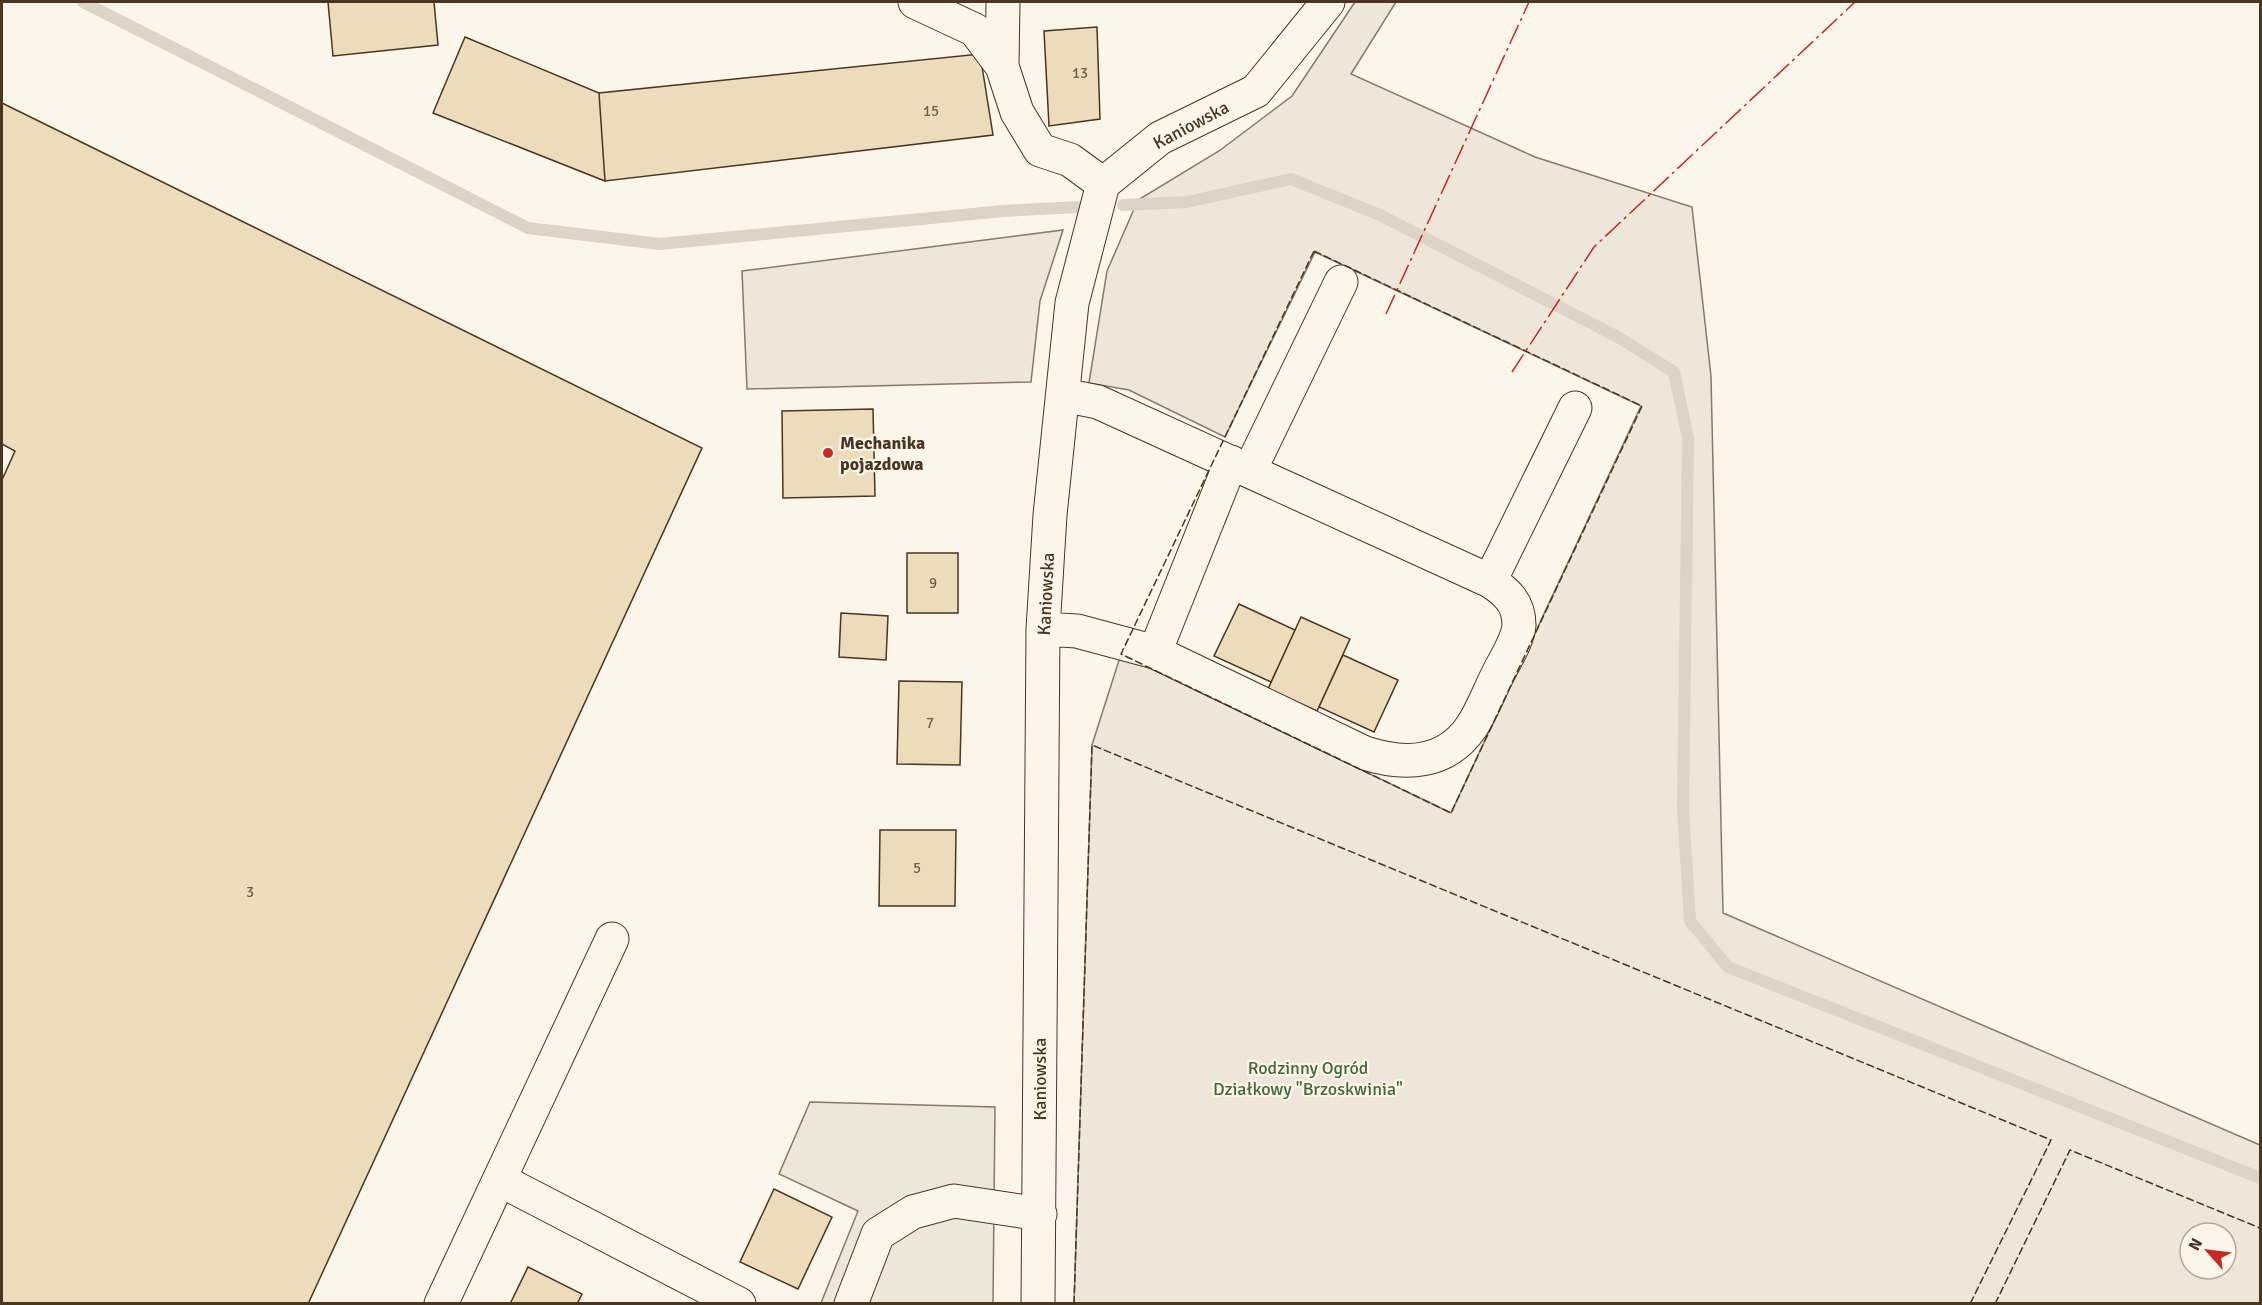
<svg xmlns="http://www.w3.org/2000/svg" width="2262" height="1305" viewBox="0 0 2262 1305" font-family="Signika,sans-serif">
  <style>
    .green { fill: #ede6d9; stroke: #887966; stroke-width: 1.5; fill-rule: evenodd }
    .parking { fill: #ede7d9; stroke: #887966; stroke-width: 1.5 }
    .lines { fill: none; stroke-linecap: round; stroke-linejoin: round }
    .stream { stroke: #dcd4c6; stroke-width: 12 }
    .building { fill: #ecdcbc; stroke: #4a3520; stroke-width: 1.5 }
    .minor-casing { stroke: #4a3520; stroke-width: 35 }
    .minor { stroke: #fbf6e9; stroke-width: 33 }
    .fence { stroke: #4a3520; stroke-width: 1.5; stroke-dasharray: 8 3; stroke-linecap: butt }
    .power { stroke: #c62828; stroke-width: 1.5; stroke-dasharray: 21 4.5 3 4.5; stroke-linecap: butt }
    .poi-dot { fill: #c62828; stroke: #fbf6e9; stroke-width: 2 }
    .labels { text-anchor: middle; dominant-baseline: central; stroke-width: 4.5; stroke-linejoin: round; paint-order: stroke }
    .number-label { font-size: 15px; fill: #725f47 }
    .street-label { font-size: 18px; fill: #4a3520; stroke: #fbf6e9 }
    .poi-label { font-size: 18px; font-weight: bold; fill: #4a3520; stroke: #fbf6e9; text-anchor: start }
    .park-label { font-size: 18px; fill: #436837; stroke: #fbf6e9 }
  </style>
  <rect width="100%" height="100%" fill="#fbf6e9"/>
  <!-- green -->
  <path class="green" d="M1355,2h41l-45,72 184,83 157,50 19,169 12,537 537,232v158l-1186,1 18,-559 29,-91 330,159 190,-407 -326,-154 -90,185 -96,-47 -40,-7 18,-112 31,-71 81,-49 73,-55zM2190,1233h36v36h-36z
    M1063,230l-23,71 -9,81 -284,7 -5,-118z"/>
  <!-- parking -->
  <path class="parking" d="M810,1102l185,5 -2,196h-172l37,-92 -79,-37z"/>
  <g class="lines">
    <!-- stream -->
    <path class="stream" d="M83,2l445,226 132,16 344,-33 74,-4
      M1123,205l64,-3 104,-23 89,36 238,122 56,35 14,66 -5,371 7,112 38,46 532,211"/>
  </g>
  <!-- building -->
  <path class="building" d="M328,2h106l4,43 -105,11z
    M1097,27l3,92 -51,7 -5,-95z
    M465,37l134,56 6,88 -172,-68z
    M980,54l13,81 -388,46 -6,-88z
    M2,103l700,345 -394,856h-306v-824l13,-29 -13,-7z
    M873,409l2,87 -92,2 -1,-87z
    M907,553h51v60h-51z
    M1239,604l56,26 -24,52 -57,-26z
    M841,613l47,3 -2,44 -47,-3z
    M1301,617l49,22 -33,72 -49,-22z
    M1343,655l55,25 -24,52 -55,-25z
    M899,681l63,1 -2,83 -63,-1z
    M880,830h76l-1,76h-76z
    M774,1189l58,28 -34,72 -58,-27z
    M528,1267l54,27 -5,10h-67z"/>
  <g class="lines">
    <defs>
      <path id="minor" d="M915,2l60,28 27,36 15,46 23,38 30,10 33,24
        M1002,66l1,-64
        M1250,470l91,-188
        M1490,581l85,-173
        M1043,629l34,2 78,21 210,101c40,13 82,11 107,-27 10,-15 17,-34 25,-50 7,-15 21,-35 22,-51 0,-22 -12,-33 -29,-44l-392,-179 -35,-7
        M1155,652l76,-190
        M500,1180l239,124
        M441,1304l171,-365
        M851,1304l27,-70 35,-22 41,-11 86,13
        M1038,1304l5,-675 7,-114 22,-212 31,-119 57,-46 96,-47 72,-89"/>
    </defs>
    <!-- minor casing -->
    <use href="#minor" class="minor-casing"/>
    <!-- minor -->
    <use href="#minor" class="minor"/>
    <!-- fence -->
    <path class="fence" d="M1314,251l328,155 -191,407 -330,-159z
      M1074,1304l18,-559 959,395 -81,164
      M1995,1304l75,-154 190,78"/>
    <!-- power -->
    <path class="power" d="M1386,314l143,-312
      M1512,372l82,-125 261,-245"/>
  </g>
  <!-- markers -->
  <circle class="poi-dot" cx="828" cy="453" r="6"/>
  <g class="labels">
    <!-- number labels -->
    <g class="number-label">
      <text x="1080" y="73">13</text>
      <text x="931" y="111">15</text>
      <text x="933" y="583">9</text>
      <text x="930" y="723">7</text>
      <text x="917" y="868">5</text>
      <text x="250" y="892">3</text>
    </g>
    <!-- street labels -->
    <g class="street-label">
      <text transform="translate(1191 125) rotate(-28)">Kaniowska</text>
      <text transform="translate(1046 594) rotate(-87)">Kaniowska</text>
      <text transform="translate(1040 1079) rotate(-90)">Kaniowska</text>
    </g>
    <!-- poi labels -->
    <g class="poi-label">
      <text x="840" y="443">Mechanika<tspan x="840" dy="21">pojazdowa</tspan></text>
    </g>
    <!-- park labels -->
    <g class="park-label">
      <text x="1308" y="1068">Rodzinny Ogród<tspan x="1308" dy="21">Działkowy "Brzoskwinia"</tspan></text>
    </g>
  </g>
  <!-- border -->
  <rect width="2262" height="1305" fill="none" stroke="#4a3520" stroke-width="6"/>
  <!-- north arrow -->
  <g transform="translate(2208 1251) rotate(298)"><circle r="28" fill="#fbf6e9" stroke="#b4a999" stroke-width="1.5"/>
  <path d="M0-4.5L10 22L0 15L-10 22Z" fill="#c62828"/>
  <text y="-9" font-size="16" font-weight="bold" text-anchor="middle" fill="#4a3520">N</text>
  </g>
</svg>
